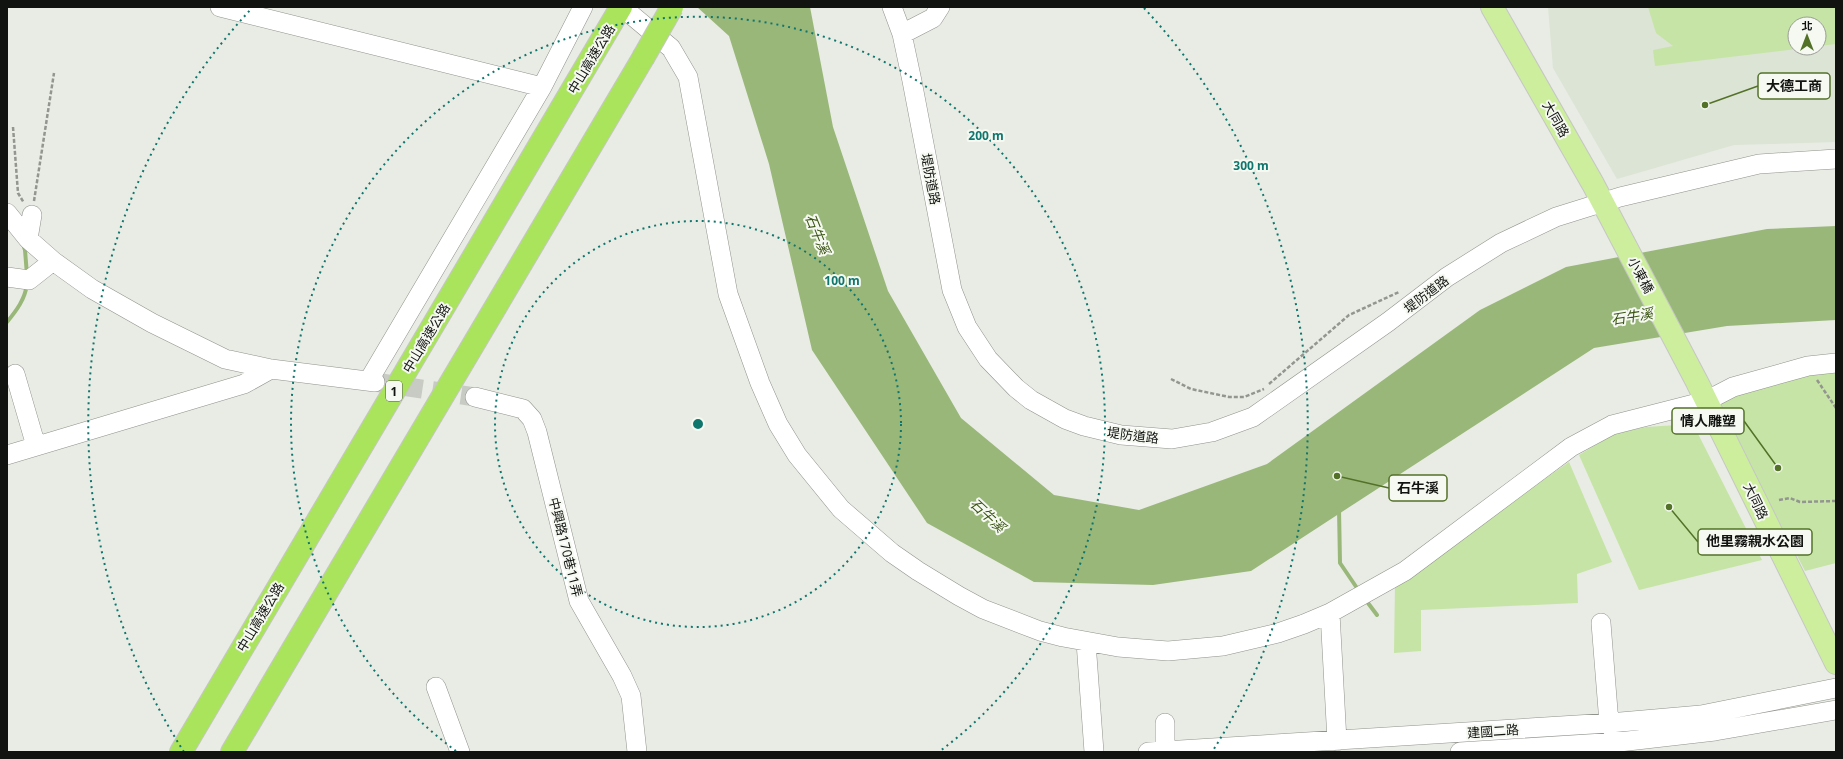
<svg xmlns="http://www.w3.org/2000/svg" width="1843" height="759" viewBox="0 0 1843 759" font-family="'Noto Sans','Noto Sans TC',sans-serif">
  <style>
    .built { fill: #dce4d5; fill-rule: evenodd }
    .green { fill: #c6e4a6 }
    .water { fill: #9ab77a }
    .lines { fill: none; stroke-linecap: round; stroke-linejoin: round }
    .stream { stroke: #9ab77a; stroke-width: 4 }
    .minor-tunnel { stroke: #c8cbc4; stroke-width: 19; stroke-dasharray: 19 10; stroke-linecap: butt }
    .minor-casing { stroke: #90938c; stroke-width: 20 }
    .major-casing { stroke: #c6c6c6; stroke-width: 24 }
    .highway-casing { stroke: #c6c6c6; stroke-width: 24 }
    .path { stroke: #939690; stroke-width: 2.5; stroke-dasharray: 4 2; stroke-linecap: butt }
    .minor { stroke: #fff; stroke-width: 19 }
    .major { stroke: #ccee9d; stroke-width: 22 }
    .highway { stroke: #aae35c; stroke-width: 22 }
    .highway-bridge-casing { stroke: #c6c6c6; stroke-width: 24; stroke-linecap: butt }
    .highway-bridge { stroke: #aae35c; stroke-width: 22 }
    .ring { fill: none; stroke: #0f766e; stroke-width: 2; stroke-dasharray: 2 4 }
    .labels { text-anchor: middle; dominant-baseline: central; stroke-width: 4; stroke-linejoin: round; paint-order: stroke }
    .shield { fill: #f5f9f1; stroke: #555854; stroke-width: 1 }
    .shield-label { font-size: 12px; font-weight: bold; fill: #111310 }
    .street-label { font-size: 13px; fill: #111310; stroke: #f5f9f1 }
    .water-label { font-size: 14px; font-style: italic; fill: #3a5412; stroke: #f5f9f1 }
    .centre { fill: #0f766e; stroke: #f5f9f1; stroke-width: 2 }
    .ring-label { font-size: 12px; text-anchor: middle; font-weight: bold; fill: #0f766e; stroke: #f5f9f1; stroke-width: 4; stroke-linejoin: round; paint-order: stroke }
    .leader { fill: none; stroke: #537228; stroke-width: 1.5 }
    .callout-dot { fill: #537228; stroke: #f5f9f1; stroke-width: 1.5 }
    .callout { fill: #f5f9f1; stroke: #537228; stroke-width: 1.5 }
    .callout-label { font-size: 14px; text-anchor: middle; font-weight: bold; fill: #111310 }
  </style>
  <rect width="100%" height="100%" fill="#e8ece4"/>
  <!-- built -->
  <path class="built" d="M1548,7h288v135l-102,3 -117,34 -64,-111zM1795,24h24v24h-24z"/>
  <!-- green -->
  <path class="green" d="M1648,7h188v37l-17,2v-22h-24v24h11l-151,18 -2,-16 20,-4 -17,-13z
    M1836,373v190l-31,8 -89,-170 97,-27z
    M1693,424l69,136 -123,30 -60,-135 35,-21 32,-7z
    M1569,462l43,100 -35,12 1,29 -157,7v41l-27,2 1,-69z"/>
  <!-- water -->
  <path class="water" d="M697,7h113l23,120 55,164 73,127 93,77 85,15 128,-46 213,-154 86,-43 201,-38 69,-3v94l-109,6 -133,22 -343,223 -98,14 -119,-3 -107,-59 -115,-173 -43,-186 -40,-128z"/>
  <g class="lines">
    <!-- stream -->
    <path class="stream" d="M23,244l2,6 2,25
      M7,322c10,-12 18,-23 20,-38
      M1339,509l1,54 19,28
      M1365,599l12,16"/>
    <!-- minor-tunnel -->
    <path class="minor-tunnel" d="M375,382l100,15"/>
    <defs>
      <path id="minor" d="M220,7l322,80 41,-80
        M622,7l49,41 17,29 40,217 32,89 18,41 19,31 44,54 51,44 26,18 41,25 24,13 57,22 23,6 55,10 50,4 55,-5 55,-13 26,-9 26,-11 75,-42 166,-124 41,-22 94,-24 27,-14 75,-21 28,-3
        M892,7l10,27 10,47 40,209 15,37 21,32 28,29 15,12 34,19 19,7 37,9 51,4 40,-7 41,-15 135,-95 59,-45 54,-34 55,-26 64,-20 139,-33 77,-5
        M902,34l31,-16 7,-11
        M7,213l21,26 25,22 39,28 60,34 73,36 46,10 104,13
        M28,239l4,-24
        M7,277l22,3 24,-19
        M15,374l21,72
        M369,380l173,-293
        M475,397l48,12 9,10 5,13 42,169 43,75 9,20 6,56
        M7,455l237,-71 27,-15
        M1330,613l7,128
        M1601,623l8,100 6,11
        M1086,642l8,110
        M436,687l24,65
        M1165,750v-27
        M1148,752l461,-29 92,-8 135,-27
        M1460,752l159,-10 96,-11 121,-21"/>
      <path id="major" d="M1492,7l101,177 104,198 139,281"/>
      <path id="highway" d="M181,752l440,-745
        M232,752l411,-694"/>
    </defs>
    <!-- minor casing -->
    <use href="#minor" class="minor-casing"/>
    <!-- major casing -->
    <use href="#major" class="major-casing"/>
    <!-- highway casing -->
    <use href="#highway" class="highway-casing"/>
    <!-- path -->
    <path class="path" d="M13,127l5,66 6,10
      M34,201l20,-128
      M1171,379l20,10 38,8h15l20,-8
      M1817,380l19,28
      M1269,384l80,-69 50,-23
      M1779,500l11,-2 10,4 36,-1"/>
    <!-- minor -->
    <use href="#minor" class="minor"/>
    <!-- major -->
    <use href="#major" class="major"/>
    <!-- highway -->
    <use href="#highway" class="highway"/>
    <defs>
      <path id="highway-bridge" d="M643,58l29,-51"/>
    </defs>
    <!-- highway-bridge casing -->
    <use href="#highway-bridge" class="highway-bridge-casing"/>
    <!-- highway-bridge -->
    <use href="#highway-bridge" class="highway-bridge"/>
  </g>
  <!-- distance rings -->
  <g class="ring">
    <circle cx="698" cy="424" r="203"/>
    <path d="M456 751A407 407 0 1 1 940 751"/>
    <path d="M184 752A610 610 0 0 1 252 8M1144 8A610 610 0 0 1 1212 752"/>
  </g>
  <g class="labels">
    <!-- shield labels -->
    <rect class="shield" x="386" y="381" width="16" height="20" rx="3"/>
    <g class="shield-label">
      <text x="394" y="391">1</text>
    </g>
    <!-- street labels -->
    <g class="street-label">
      <text transform="translate(591 59) rotate(-59)">中山高速公路</text>
      <text transform="translate(1556 119) rotate(60)">大同路</text>
      <text transform="translate(931 179) rotate(79)">堤防道路</text>
      <text transform="translate(1641 275) rotate(62)">小東橋</text>
      <text transform="translate(1426 294) rotate(-37)">堤防道路</text>
      <text transform="translate(426 338) rotate(-59)">中山高速公路</text>
      <text transform="translate(1133 435) rotate(7)">堤防道路</text>
      <text transform="translate(1756 501) rotate(64)">大同路</text>
      <text transform="translate(566 547) rotate(76)">中興路170巷11弄</text>
      <text transform="translate(260 617) rotate(-59)">中山高速公路</text>
      <text transform="translate(1493 731) rotate(-4)">建國二路</text>
    </g>
    <!-- water labels -->
    <g class="water-label">
      <text transform="translate(818 234) rotate(68)">石牛溪</text>
      <text transform="translate(1632 316) rotate(-9)">石牛溪</text>
      <text transform="translate(988 515) rotate(43)">石牛溪</text>
    </g>
  </g>
  <circle cx="698" cy="424" r="6" class="centre"/>
  <g class="ring-label">
    <text x="986" y="140">200 m</text>
    <text x="1251" y="170">300 m</text>
    <text x="842" y="285">100 m</text>
  </g>
  <!-- callouts -->
  <path class="leader" d="M1705 105L1758 86M1778 468L1744 421M1337 476L1389 488M1669 507L1698 542"/>
  <g class="callout-dot">
    <circle cx="1705" cy="105" r="4"/>
    <circle cx="1778" cy="468" r="4"/>
    <circle cx="1337" cy="476" r="4"/>
    <circle cx="1669" cy="507" r="4"/>
  </g>
  <g class="callout">
    <rect x="1758" y="73" width="72" height="26" rx="4"/>
    <rect x="1672" y="408" width="72" height="26" rx="4"/>
    <rect x="1389" y="475" width="58" height="26" rx="4"/>
    <rect x="1698" y="529" width="114" height="26" rx="4"/>
  </g>
  <g class="callout-label">
    <text x="1794" y="91">大德工商</text>
    <text x="1708" y="426">情人雕塑</text>
    <text x="1418" y="493">石牛溪</text>
    <text x="1755" y="546">他里霧親水公園</text>
  </g>
  <!-- border -->
  <rect width="1843" height="759" fill="none" stroke="#111310" stroke-width="16"/>
  <!-- north arrow -->
  <g transform="translate(1807 36)"><circle r="19" fill="#f5f9f1" stroke="#9a9d97"/>
  <path d="M0-3L7 15L0 10L-7 15Z" fill="#537228"/>
  <text y="-6" font-size="11" font-weight="bold" text-anchor="middle" fill="#111310">北</text>
  </g>
</svg>
